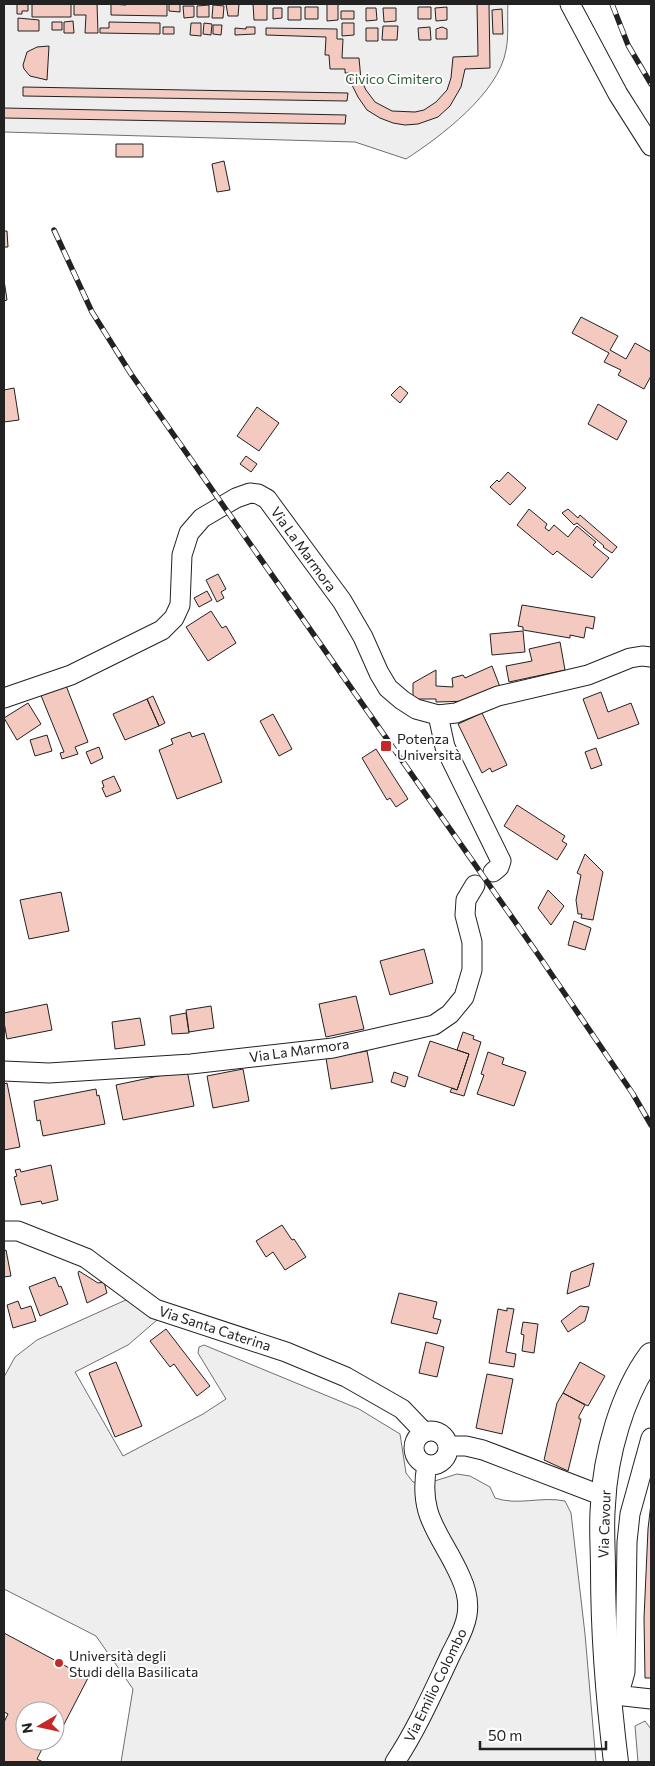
<svg xmlns="http://www.w3.org/2000/svg" width="655" height="1766" viewBox="0 0 655 1766" font-family="Commissioner,sans-serif">
  <style>
    .green { fill: #eee; stroke: #6f6f6f }
    .building { fill: #f3c9c0; stroke: #222 }
    .lines { fill: none; stroke-linecap: round; stroke-linejoin: round }
    .minor-casing { stroke: #222; stroke-width: 21 }
    .major-casing { stroke: #222; stroke-width: 26 }
    .minor { stroke: #fff; stroke-width: 19 }
    .major { stroke: #fff; stroke-width: 24 }
    .rail-casing { stroke: #222; stroke-width: 5.5 }
    .rail { stroke: #fff; stroke-width: 4; stroke-dasharray: 11; stroke-linecap: butt }
    .poi-dot { fill: #c62828; stroke: #fff; stroke-width: 2 }
    .labels { text-anchor: middle; dominant-baseline: central; stroke-width: 4; stroke-linejoin: round; paint-order: stroke }
    .park-label { font-size: 14px; fill: #2f5e38; stroke: #fff }
    .street-label { font-size: 14px; fill: #222; stroke: #fff }
    .poi-label { font-size: 14px; fill: #222; stroke: #fff; text-anchor: start }
  </style>
  <rect width="100%" height="100%" fill="#fff"/>
  <!-- green -->
  <path class="green" d="M4,4h504c-1,15 1,32 -2,46 -7,43 -66,87 -100,109l-51,-17 -351,-10z
    M128,1299l29,21 -29,25 -53,27 48,84 80,-42 23,-15 -28,-46 1,-6 5,-2 155,64 41,25 6,39 7,9 12,2 32,-10 13,2 20,11 5,11c23,8 46,-2 70,3l6,12 14,121 11,128h-475l12,-73 -37,-53 -92,-47v-212l11,-20 22,-17z
    M645,1721l6,8v33h-13l-3,-36z"/>
  <!-- building -->
  <path class="building" d="M17,4h11v7h-6v3h-5z
    M32,4h39v13h-39z
    M74,4h23l1,29h-13l1,-18h-12z
    M111,4l15,1v-1h41v12l-56,-1z
    M169,4h11v8l-11,-1z
    M226,4h13l-1,12h-10z
    M253,4h14v16h-13z
    M327,4h11v16l-11,1z
    M477,4h12l1,64 -25,1 -4,18 -11,19 -12,11 -20,7 -13,1 -12,-2 -13,-5 -13,-8 -9,-13 -7,-14 -2,-10h-4v-4h-15l-1,-14h-4l1,-18 -60,-2v-7l71,1v10h6l-1,19h17l2,22 5,10 9,12 17,9 23,1 9,-2 12,-8 11,-12 4,-12 2,-21 25,-1z
    M209,5v12h-12v-11z
    M213,5l11,1 -1,12h-11z
    M183,6h11v11l-10,1z
    M288,7h13v13h-13z
    M305,7h13v12h-13z
    M418,7h13v12h-13z
    M447,7v13l-11,1 -1,-13z
    M273,8h9v10l-9,1z
    M366,8h10l1,12 -11,1z
    M383,8h13v13l-12,1z
    M502,9l1,25h-10l-1,-24z
    M341,11h13v8h-13z
    M18,18l21,2v11h-21z
    M73,21l1,12h-10v-11z
    M52,22h10v8h-10z
    M109,22l51,1v11l-60,-1v-5h9z
    M191,23h10v13l-11,-1z
    M204,23l8,1 -1,11 -8,-1z
    M342,23h12v12l-12,1z
    M213,25h9l-1,10 -8,-1z
    M383,26h15l-1,14h-15z
    M163,27h11v7h-11z
    M246,27h9v7l-20,1v-7l11,1z
    M430,27l1,13h-12l-1,-12z
    M442,27l5,2v10h-11v-10z
    M366,28h12v13h-12z
    M49,46l-2,34 -17,-4 -6,-7 -1,-4 4,-13 10,-5z
    M23,87l325,6 -1,8 -324,-5z
    M4,108l342,7 -1,9 -341,-6z
    M116,144h27v13h-27z
    M224,161l6,29 -13,2 -5,-28z
    M4,231h3l1,16h-4z
    M4,280l3,20 -3,1z
    M581,317l37,19 -8,14 16,9 9,-16 16,9v24l-7,13 -26,-14 3,-5 -17,-8 5,-9 -37,-20z
    M400,386l8,7 -8,10 -9,-8z
    M14,388l5,32 -15,2v-32z
    M598,404l29,17 -10,19 -29,-16z
    M257,407l22,16 -20,28 -22,-15z
    M246,456l11,8 -6,8 -11,-8z
    M508,472l18,16 -16,17 -20,-18 7,-7 2,2z
    M529,509l18,15 -2,4 4,3 5,-6 14,12 9,-11 19,16 -3,3 16,13 -17,20 -35,-27 -4,4 -36,-30z
    M568,509l10,9 2,-3 37,32 -5,6 -9,-6 1,-1 -27,-23 -3,2 -12,-12z
    M218,574l8,15 -5,3 3,6 -7,4 -11,-22z
    M207,591l5,9 -13,7 -5,-9z
    M522,605l73,12 -2,12 -7,-2 -2,11 -14,-3v3l-47,-8v-3l-5,-1z
    M211,611l11,17 4,-2 10,17 -28,18 -22,-34z
    M523,631l2,21 -33,3 -2,-21z
    M560,642l5,28 -56,12 -3,-16 26,-5 -3,-12z
    M492,666l8,21 -29,14 -35,1v-3h-23v-16l23,-13v16l17,1 -1,-9 11,-3 2,3z
    M65,683l23,59 -13,5 3,7 -16,5 -2,-6 4,-1 -24,-59z
    M601,692l7,20 23,-9 8,21 -41,15 -15,-40z
    M153,696l12,27 -6,3 -12,-27z
    M147,699l12,27 -34,14 -12,-26z
    M28,703l13,21 -24,16 -13,-22z
    M482,713l25,52 -15,7 -2,-4 -8,5 -24,-49z
    M273,714l19,35 -13,7 -19,-35z
    M190,732l2,5 12,-4 18,49 -45,17 -18,-49 14,-6 -2,-5z
    M47,735l5,16 -17,5 -5,-16z
    M99,747l4,11 -12,6 -5,-12z
    M596,748l6,17 -11,4 -6,-17z
    M376,749l32,50 -12,8 -6,-9 -3,2 -25,-42z
    M114,776l7,15 -15,6 -4,-9 2,-1 -2,-6z
    M517,805l48,31 -3,5 5,3 -10,16 -53,-34z
    M585,854l18,18 -10,48 -12,-2 1,-4h-4l-2,-14 5,-25 -4,-2z
    M548,890l16,16 -13,19 -13,-17z
    M61,892l8,39 -40,8 -9,-39z
    M574,921l17,7 -6,22 -17,-5z
    M424,949l9,34 -43,12 -10,-34z
    M356,996l8,33 -38,8 -7,-33z
    M47,1004l5,26 -45,9 -3,-17v-9z
    M211,1006l3,22 -25,4 -3,-22z
    M186,1013l3,20 -17,1 -2,-18z
    M140,1018l5,27 -30,4 -3,-27z
    M463,1032l11,4 -1,3 8,3 -17,54 -14,-4 2,-4 5,2 12,-36 -12,-4z
    M430,1041l39,13 -12,36 -39,-14z
    M367,1051l6,31 -42,7 -5,-31z
    M488,1052l16,6 -2,6 24,8 -12,34 -37,-12 7,-19 -3,-1z
    M243,1069l6,32 -36,7 -6,-32z
    M187,1070l7,36 -71,14 -7,-35z
    M394,1072l14,5 -3,10 -14,-5z
    M7,1083l13,64 -16,3v-66z
    M96,1089l1,7 2,-1 6,29 -62,12 -3,-16 -3,1 -3,-20z
    M51,1165l7,35 -16,4 -1,-3 -20,4 -7,-28 3,-1 -2,-6 5,-1 1,3z
    M282,1225l10,15 2,-1 12,18 -21,13 -12,-18 -7,5 -10,-16z
    M6,1250l5,26 -7,1v-26z
    M594,1263l-5,23 -22,8 4,-22z
    M79,1271l19,12 6,-1 3,11 -20,10 -9,-30z
    M55,1277l4,10 2,-1 7,18 -28,12 -11,-29z
    M399,1293l38,9 -4,16 8,2 -4,14 -46,-11z
    M18,1301l3,8 10,-3 5,15 -23,7 -6,-23z
    M580,1306l9,1 -4,14 -17,11 -7,-11z
    M507,1308l7,1 -8,43 10,2 -2,13 -25,-4 9,-54 9,2z
    M523,1322l15,2 -4,29 -12,-2 2,-16 -3,-1z
    M166,1329l44,57 -13,10 -23,-32 -4,3 -20,-26z
    M426,1342l18,5 -7,30 -18,-4z
    M116,1362l26,64 -27,11 -26,-64z
    M580,1362l25,14 -17,30 -25,-13z
    M487,1374l26,5 -11,55 -26,-6z
    M563,1393l22,12 -6,11v3h2l-13,52 -24,-11 13,-57z
    M651,1503v175h-6l-1,-60 4,-89z
    M4,1633l84,45 -28,54 -5,-2v-19h-30v30h21l-9,18 6,3h-39v-40l4,-8 -4,-2z"/>
  <g class="lines">
    <defs>
      <path id="minor" d="M570,4l48,90 33,52
        M4,698l67,-23 91,-45 12,-12 6,-13 2,-50 7,-22 13,-15 34,-20 14,-5 8,1 9,5 75,102 21,36 16,36 9,15 14,12 14,9 22,6 18,-2 42,-17 90,-21 42,-17 12,-2 9,1
        M438,715l7,32 56,114 -2,6 -6,5
        M4,1071l45,2 142,-9 142,-16 101,-23 16,-11 14,-17 8,-27v-28l-7,-27 1,-15 9,-15
        M4,1231h14l68,27 69,51 131,43 60,25 56,32 22,23
        M414 1448a17 17 0 1 1 34 0a17 17 0 1 1-34 0Z
        M449,1446h17l17,4 120,46
        M615,1695l36,4
        M609,1702l11,-12 5,-18 2,-130 3,-28 21,-76
        M395,1762c22,-33 39,-72 56,-108 6,-12 14,-25 16,-39 2,-12 -1,-26 -6,-37 -19,-44 -44,-60 -34,-113"/>
      <path id="major" d="M616,1762c-8,-64 -13,-128 -13,-193 0,-21 -2,-43 0,-64 2,-49 19,-111 48,-150"/>
    </defs>
    <!-- minor casing -->
    <use href="#minor" class="minor-casing"/>
    <!-- major casing -->
    <use href="#major" class="major-casing"/>
    <!-- minor -->
    <use href="#minor" class="minor"/>
    <!-- major -->
    <use href="#major" class="major"/>
    <defs>
      <path id="rail" d="M612,4l16,41 23,39
        M54,230l38,82 39,62 406,579 96,141 18,31"/>
    </defs>
    <!-- rail casing -->
    <use href="#rail" class="rail-casing"/>
    <!-- rail -->
    <use href="#rail" class="rail"/>
  </g>
  <!-- markers -->
  <g class="poi-dot">
    <rect x="380" y="740" width="12" height="12" rx="2.5"/>
    <circle cx="59" cy="1663" r="5"/>
  </g>
  <g class="labels">
    <!-- park labels -->
    <g class="park-label">
      <text x="394" y="78">Civico Cimitero</text>
    </g>
    <!-- street labels -->
    <g class="street-label">
      <text transform="translate(304 549) rotate(54)">Via La Marmora</text>
      <text transform="translate(299 1050) rotate(-8)">Via La Marmora</text>
      <text transform="translate(215 1328) rotate(18)">Via Santa Caterina</text>
      <text transform="translate(604 1524) rotate(-88)">Via Cavour</text>
      <text transform="translate(435 1685) rotate(-64)">Via Emilio Colombo</text>
    </g>
    <!-- poi labels -->
    <g class="poi-label">
      <text x="397" y="738">Potenza<tspan x="397" dy="16">Università</tspan></text>
      <text x="69" y="1655">Università degli<tspan x="69" dy="16">Studi della Basilicata</tspan></text>
    </g>
  </g>
  <!-- border -->
  <rect width="655" height="1766" fill="none" stroke="#222222" stroke-width="10"/>
  <!-- north arrow -->
  <g transform="translate(40 1726) rotate(261)"><circle r="24" fill="#ffffff" stroke="#a7a7a7"/>
  <path d="M0-4L9 19L0 12L-9 19Z" fill="#c62828"/>
  <text y="-8" font-size="14" font-weight="bold" text-anchor="middle" fill="#222222">N</text>
  </g>
  <!-- scale -->
  <path d="M480 1741v8h126v-8" fill="none" stroke="#222222" stroke-width="2.5"/>
  <text x="488" y="1741" font-size="15" fill="#222222" stroke="#ffffff" stroke-width="4" paint-order="stroke">50 m</text>
</svg>
